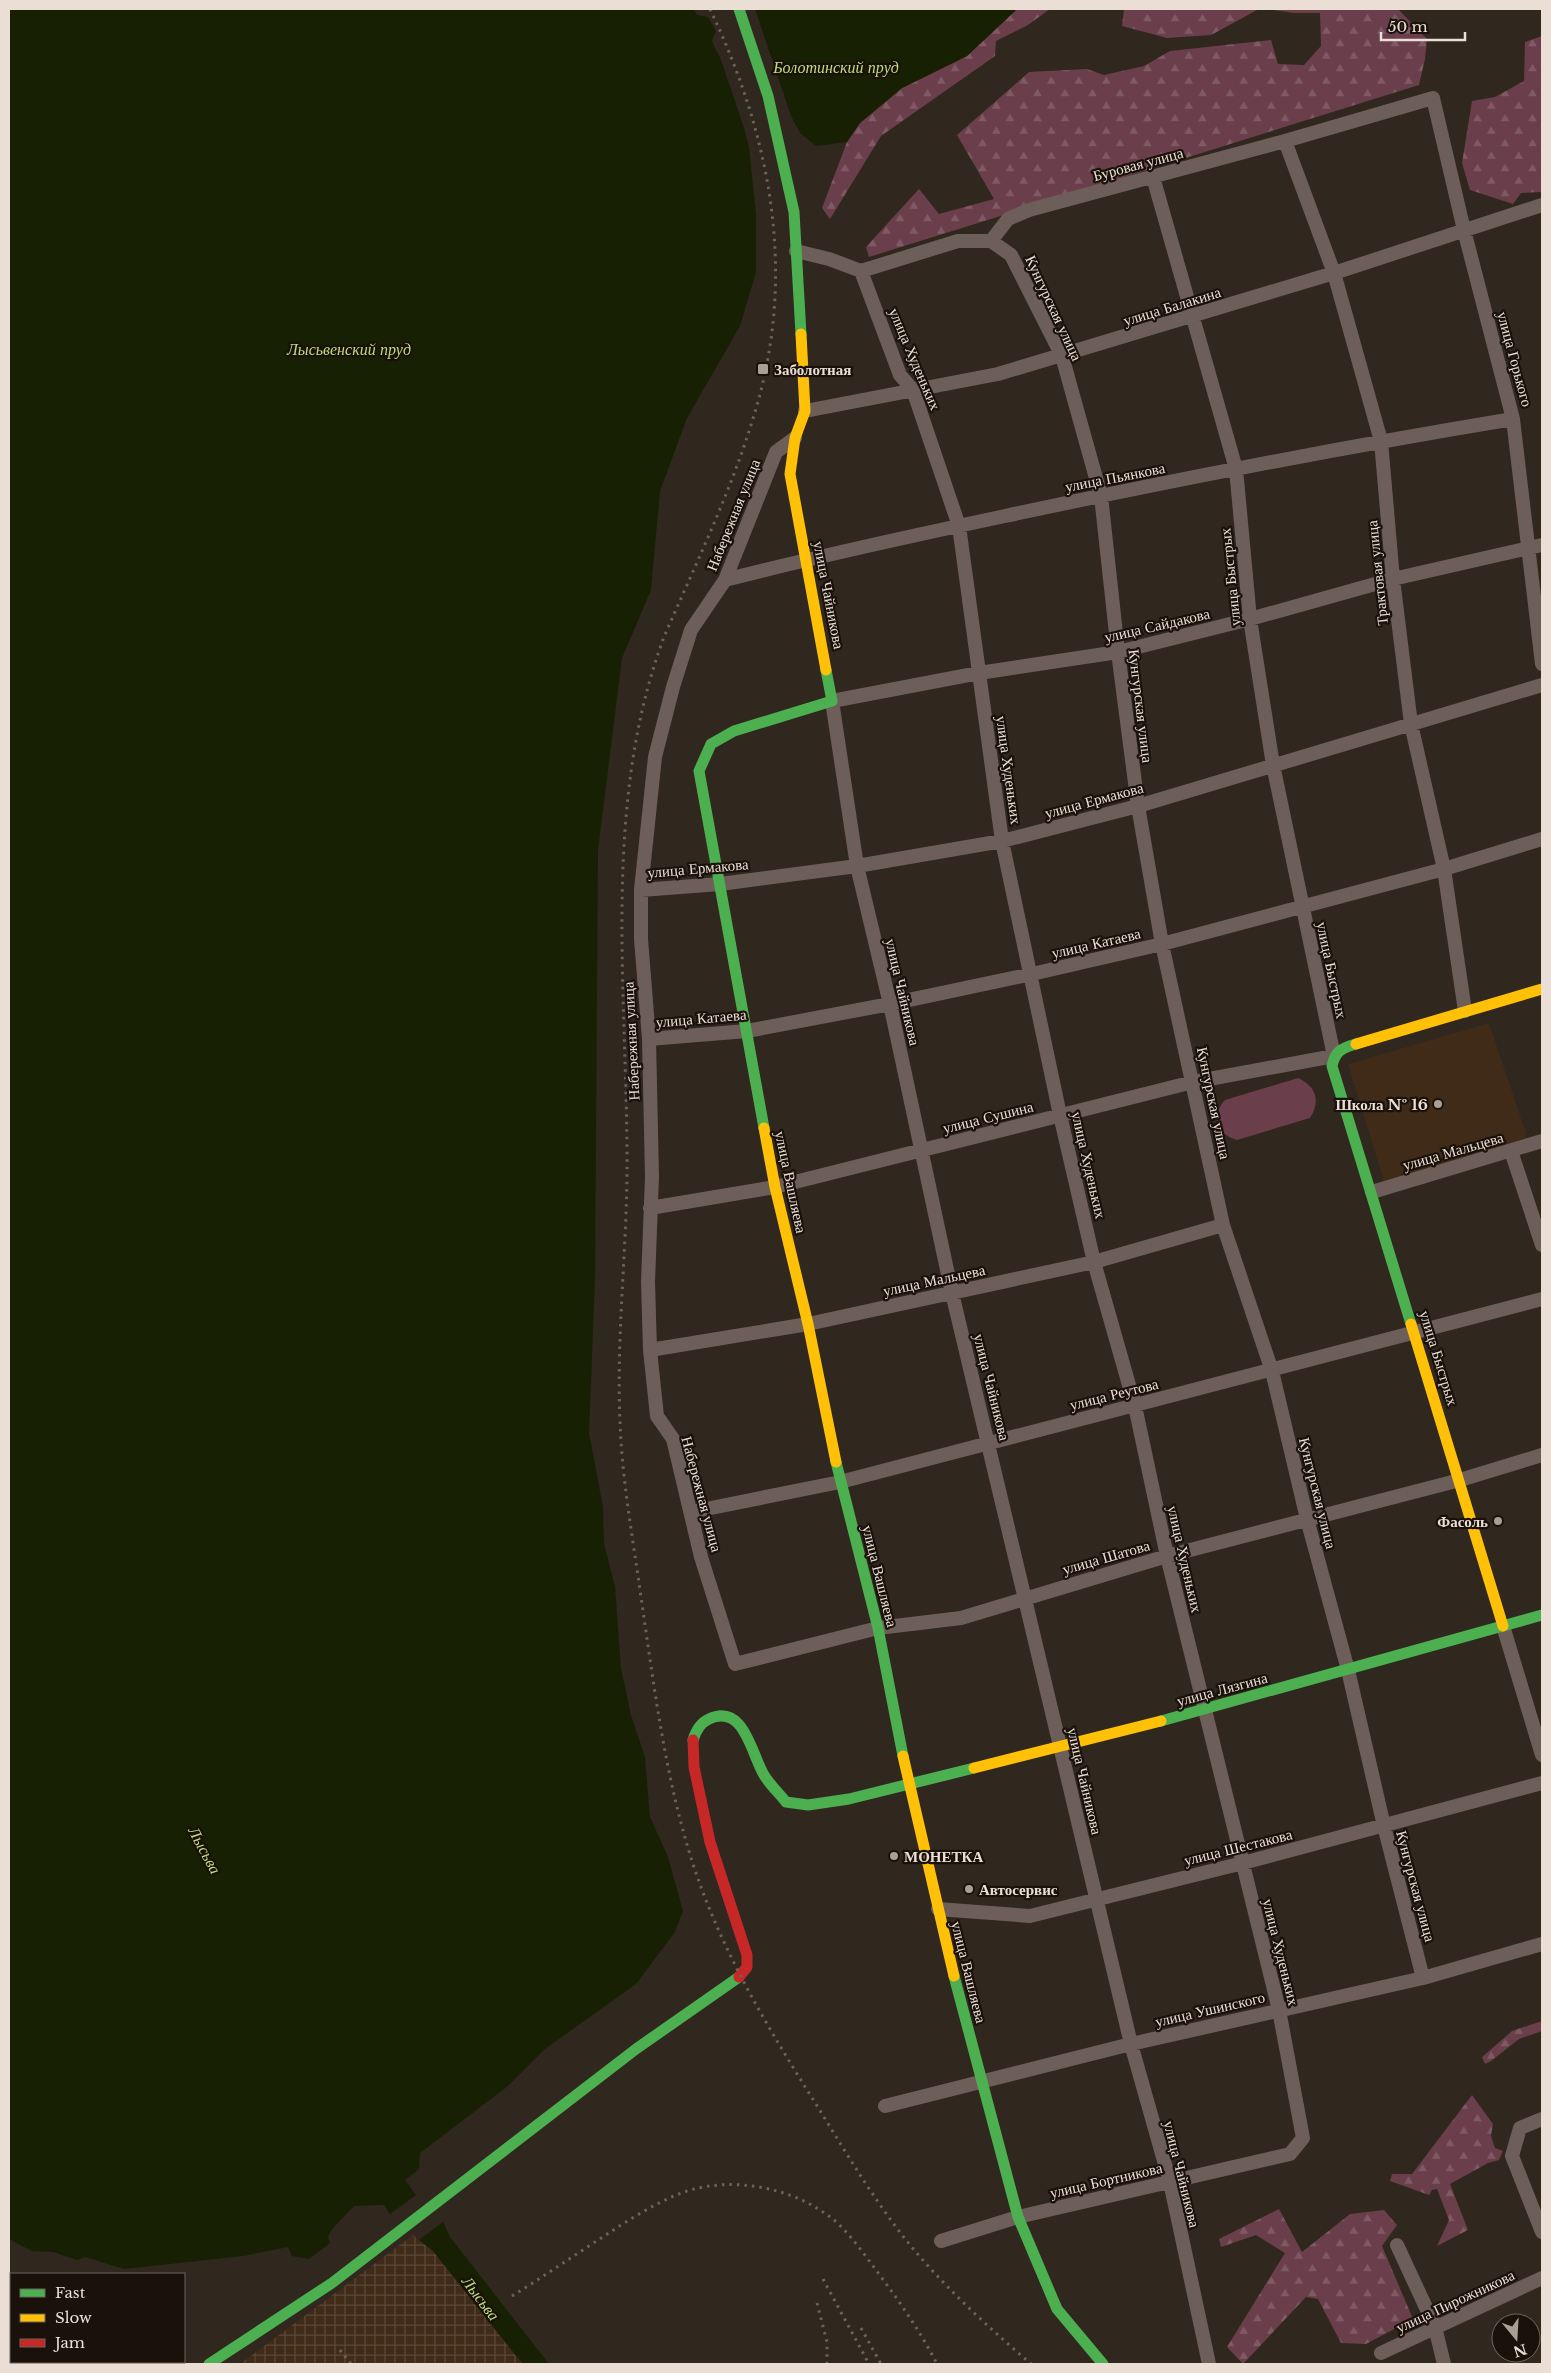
<svg xmlns="http://www.w3.org/2000/svg" width="1551" height="2373" viewBox="0 0 1551 2373" font-family="'Libre Baskerville',serif">
  <style>
    .built { fill: #402a18 }
    .industrial { fill: url(#industrial-grid) }
    .green { fill: #6a3e4b }
    .forest { fill: url(#forest-firs) }
    .water { fill: #182003 }
    .lines { fill: none; stroke-linecap: round; stroke-linejoin: round }
    .street { stroke: #6e5e5a; stroke-width: 14 }
    .fast { stroke: #4caf50; stroke-width: 11 }
    .slow { stroke: #ffc107; stroke-width: 11 }
    .jam { stroke: #c62828; stroke-width: 11 }
    .rail { stroke: #6d625c; stroke-width: 3; stroke-dasharray: 2.5 5; stroke-linecap: butt }
    .poi-dot { fill: #aa9f95; stroke: #19110a; stroke-width: 2 }
    .labels { text-anchor: middle; dominant-baseline: central; stroke-width: 4.5; stroke-linejoin: round; paint-order: stroke }
    .street-label { font-size: 15px; fill: #ebdfd5; stroke: #19110a }
    .poi-label { font-size: 15px; font-weight: bold; fill: #ebdfd5; stroke: #19110a; text-anchor: start }
    .water-label { font-size: 16px; font-style: italic; fill: #bfdc7f; stroke: #19110a }
  </style>
  <defs>
    <pattern id="industrial-grid" width="8" height="8" patternUnits="userSpaceOnUse" patternTransform="scale(1.25)"><rect width="8" height="8" fill="#402a18"/><path d="M0 4h8M4 0v8" fill="none" stroke="#5c4839"/></pattern>
    <pattern id="forest-firs" width="22" height="20" patternUnits="userSpaceOnUse" patternTransform="scale(1.25)"><rect width="22" height="20" fill="#6a3e4b"/><path d="M5 1l3.5 6h-7zM16 11l3.5 6h-7z" fill="#7f5964"/></pattern>
  </defs>
  <rect width="100%" height="100%" fill="#30271e"/>
  <!-- built -->
  <path class="built" d="M1489,1023l36,107 1,10 -141,45 -37,-121z"/>
  <!-- industrial -->
  <path class="industrial" d="M413,2235l20,16 89,113h-282z"/>
  <!-- green -->
  <path class="green" d="M1298,1078c18,8 23,23 12,40l-73,22c-20,-5 -27,-24 -12,-40z"/>
  <!-- forest -->
  <path class="forest" d="M1021,9h29l-22,16 -32,16 -1,15 -114,80 -51,83 -8,-11 25,-66 13,-19 42,-35 65,-32 49,-46z
    M1124,9h135l-48,26 -44,3 -45,-12z
    M1267,9h131l29,30 -2,20 -6,26 -550,172 -3,-10 53,-58 20,25 55,-15 -37,-64 72,-63 58,-3 17,6 40,-9 26,-15 101,-11 7,24 26,1 17,-19 -1,-33h-27z
    M1542,36v156l-21,1 -8,11 -43,-14 -8,-27 10,-62 23,-4 29,-16 1,-39z
    M1542,2021v10l-23,8 -28,22 -6,3 -3,-7 30,-26z
    M1472,2095l21,29 -2,12 4,12 8,3 -4,9 -11,3 -38,21 18,46 -31,16 12,-26 -12,-31 -5,1 -3,5 -39,-14 2,-7h20z
    M1279,2209l23,43 48,-38 34,-4 13,15 -15,21 31,73 -47,25 -25,-1 -23,-44 -12,-2 -63,67 -16,-17 58,-94 -29,-18 -35,12 -2,-8z"/>
  <!-- water -->
  <path class="water" d="M9,9h685l3,6 11,2 8,14 -4,9 2,6 6,11 24,71 5,19 7,67v58l-16,54 -53,92 -27,73 -9,99 -29,68 -24,192 -3,427 -6,156 14,74 1,37 11,42 6,83 10,46 14,42 5,60 18,40 15,54 -8,21 -39,52 -91,65 -37,37 -88,67 -1,16 -14,11 11,15 -26,19 -6,-9 -30,1 -22,23 -4,8 2,6 -21,16 -17,-3 -4,-9 -45,9 -119,13 -39,-12 -8,3 -24,-8 -21,-1 -23,-12z
    M755,9h266l-5,1 -49,46 -65,32 -42,35 -13,19 -31,4 -16,-13 -9,-17z
    M443,2222l7,15 99,127h-26l-90,-113 -14,-11z"/>
  <g class="lines">
    <!-- street -->
    <path class="street" d="M1285,141l49,132 47,168 12,138 18,145 33,145 21,142
      M991,241l20,14 51,101 39,140 17,156 20,154 24,138 61,281 49,146 35,148 41,151 36,156 39,152
      M796,251l33,8 32,12 39,104 13,15 46,136 43,315 58,274 34,147 41,144 32,150 112,454 24,128 -13,16 -272,63 -77,24
      M861,271l97,-30h33l17,-22 21,-9 256,-69 148,-43 31,132 49,189 29,245
      M805,411l193,-37 336,-101 208,-68
      M795,438l-19,14 -51,128 -34,50 -18,57 -18,70 -14,133v49l8,100 3,138 -4,105 2,68 7,66 16,23 28,118 34,107 143,-36 83,-10 206,-62 293,-76 82,-25
      M725,580c93,-24 186,-44 280,-64 169,-36 338,-69 508,-97
      M641,890l79,-6 137,-18 145,-25 136,-35 404,-121
      M649,1039l98,-8 143,-27 142,-30 130,-30 139,-37 143,-38 98,-30
      M1511,1151l31,94
      M1372,1192l170,-51
      M650,1208l125,-21 418,-105 141,-26 -61,-291 -23,-146 -14,-150 -83,-292
      M650,1350l158,-26 286,-62 129,-37
      M691,1512l149,-30 702,-183
      M1503,1626l39,129
      M938,1909l92,7 213,-53 299,-80
      M885,2106l246,-62 292,-66 119,-34
      M1542,2119l-22,9 -8,28 30,76
      M1397,2245l38,82 9,37
      M1381,2353l161,-75
      M1209,2364l-39,-182 -39,-138 -179,-751 -62,-289 -33,-138 -25,-165 147,-28 139,-21 132,-33 143,-40 149,-34"/>
    <!-- fast -->
    <path class="fast" d="M739,9l29,87 26,116 7,122
      M1356,1044c-14,4 -21,7 -24,22l79,258
      M764,1128l-65,-357 12,-27 23,-13 98,-30 -6,-31
      M836,1462l42,166 25,128
      M1161,1721l381,-106
      M693,1740c3,-10 7,-17 16,-21 35,-16 42,34 55,56 6,10 15,18 22,27l22,3 41,-6 125,-31
      M954,1976l64,241 39,92 46,55
      M209,2364l123,-81 304,-234 103,-72"/>
    <!-- slow -->
    <path class="slow" d="M801,334l4,77 -10,27 -5,36 36,196
      M1356,1044l186,-55
      M764,1128l11,59 33,137 28,138
      M1411,1324l92,302
      M903,1756l51,220
      M974,1768l187,-47"/>
    <!-- jam -->
    <path class="jam" d="M693,1740l1,27 16,75 37,113v12l-8,10"/>
    <!-- rail -->
    <path class="rail" d="M710,9c61,128 87,264 45,403 -23,78 -59,151 -91,225 -61,164 -38,344 -37,515 1,90 -11,180 -7,270 2,58 13,117 21,175 13,89 24,179 51,264 26,81 67,152 112,224 33,52 64,107 102,155 37,46 81,86 125,124
      M823,2279l46,85
      M512,2296c29,-18 57,-37 86,-56 28,-18 57,-38 89,-49 48,-15 108,-3 147,29 15,13 27,30 39,46 24,32 46,63 64,98
      M817,2303l10,39v22
      M861,2328l20,36
      M340,2350l11,14"/>
  </g>
  <!-- markers -->
  <g class="poi-dot">
    <rect x="757" y="363" width="12" height="12" rx="2.5"/>
    <circle cx="1438" cy="1104" r="5"/>
    <circle cx="1498" cy="1521" r="5"/>
    <circle cx="894" cy="1856" r="5"/>
    <circle cx="969" cy="1889" r="5"/>
  </g>
  <g class="labels">
    <!-- street labels -->
    <g class="street-label">
      <text transform="translate(1138 164) rotate(-15)">Буровая улица</text>
      <text transform="translate(1172 306) rotate(-17)">улица Балакина</text>
      <text transform="translate(1054 308) rotate(65)">Кунгурская улица</text>
      <text transform="translate(915 359) rotate(67)">улица Худеньких</text>
      <text transform="translate(1515 359) rotate(75)">улица Горького</text>
      <text transform="translate(1115 477) rotate(-11)">улица Пьянкова</text>
      <text transform="translate(733 515) rotate(-68)">Набережная улица</text>
      <text transform="translate(1377 573) rotate(-96)">Трактовая улица</text>
      <text transform="translate(1230 577) rotate(-96)">улица Быстрых</text>
      <text transform="translate(829 595) rotate(79)">улица Чайникова</text>
      <text transform="translate(1157 625) rotate(-13)">улица Сайдакова</text>
      <text transform="translate(1141 706) rotate(83)">Кунгурская улица</text>
      <text transform="translate(1009 770) rotate(82)">улица Худеньких</text>
      <text transform="translate(1094 800) rotate(-15)">улица Ермакова</text>
      <text transform="translate(698 868) rotate(-5)">улица Ермакова</text>
      <text transform="translate(1096 943) rotate(-13)">улица Катаева</text>
      <text transform="translate(1332 970) rotate(78)">улица Быстрых</text>
      <text transform="translate(903 992) rotate(77)">улица Чайникова</text>
      <text transform="translate(701 1018) rotate(-5)">улица Катаева</text>
      <text transform="translate(631 1041) rotate(-93)">Набережная улица</text>
      <text transform="translate(1214 1103) rotate(78)">Кунгурская улица</text>
      <text transform="translate(988 1117) rotate(-14)">улица Сушина</text>
      <text transform="translate(1453 1151) rotate(-16)">улица Мальцева</text>
      <text transform="translate(1089 1165) rotate(77)">улица Худеньких</text>
      <text transform="translate(791 1182) rotate(78)">улица Вашляева</text>
      <text transform="translate(934 1280) rotate(-12)">улица Мальцева</text>
      <text transform="translate(1439 1358) rotate(73)">улица Быстрых</text>
      <text transform="translate(992 1387) rotate(76)">улица Чайникова</text>
      <text transform="translate(1114 1394) rotate(-14)">улица Реутова</text>
      <text transform="translate(1318 1493) rotate(76)">Кунгурская улица</text>
      <text transform="translate(702 1494) rotate(75)">Набережная улица</text>
      <text transform="translate(1106 1557) rotate(-16)">улица Шатова</text>
      <text transform="translate(1185 1559) rotate(77)">улица Худеньких</text>
      <text transform="translate(880 1576) rotate(76)">улица Вашляева</text>
      <text transform="translate(1222 1689) rotate(-15)">улица Лязгина</text>
      <text transform="translate(1085 1781) rotate(77)">улица Чайникова</text>
      <text transform="translate(1238 1847) rotate(-14)">улица Шестакова</text>
      <text transform="translate(1416 1886) rotate(75)">Кунгурская улица</text>
      <text transform="translate(1281 1952) rotate(76)">улица Худеньких</text>
      <text transform="translate(969 1972) rotate(76)">улица Вашляева</text>
      <text transform="translate(1210 2009) rotate(-13)">улица Ушинского</text>
      <text transform="translate(1182 2174) rotate(76)">улица Чайникова</text>
      <text transform="translate(1106 2180) rotate(-13)">улица Бортникова</text>
      <text transform="translate(1455 2301) rotate(-25)">улица Пирожникова</text>
    </g>
    <!-- poi labels -->
    <g class="poi-label">
      <text x="774" y="369">Заболотная</text>
      <text x="1428" y="1104" text-anchor="end">Школа № 16</text>
      <text x="1488" y="1521" text-anchor="end">Фасоль</text>
      <text x="904" y="1856">МОНЕТКА</text>
      <text x="979" y="1889">Автосервис</text>
    </g>
    <!-- water labels -->
    <g class="water-label">
      <text x="836" y="67">Болотинский пруд</text>
      <text x="349" y="349">Лысьвенский пруд</text>
      <text transform="translate(205 1850) rotate(62)">Лысьва</text>
      <text transform="translate(481 2298) rotate(53)">Лысьва</text>
    </g>
  </g>
  <!-- border -->
  <rect width="1551" height="2373" fill="none" stroke="#ebdfd5" stroke-width="20"/>
  <!-- legend -->
  <rect x="10" y="2273" width="175" height="90" fill="#19110a" stroke="#6d635b"/>
  <rect x="20" y="2289" width="25" height="8" fill="#4caf50" stroke="#6d635b"/>
  <text x="55" y="2298" font-size="15" fill="#ebdfd5">Fast</text>
  <rect x="20" y="2314" width="25" height="8" fill="#ffc107" stroke="#6d635b"/>
  <text x="55" y="2323" font-size="15" fill="#ebdfd5">Slow</text>
  <rect x="20" y="2339" width="25" height="8" fill="#c62828" stroke="#6d635b"/>
  <text x="55" y="2348" font-size="15" fill="#ebdfd5">Jam</text>
  <!-- north arrow -->
  <g transform="translate(1516 2338) rotate(162)"><circle r="24" fill="#19110a" stroke="#6d635b"/>
  <path d="M0-4L9 19L0 12L-9 19Z" fill="#aa9f95"/>
  <text y="-8" font-size="14" font-weight="bold" text-anchor="middle" fill="#ebdfd5">N</text>
  </g>
  <!-- scale -->
  <path d="M1381 32v8h84v-8" fill="none" stroke="#ebdfd5" stroke-width="2.5"/>
  <text x="1388" y="32" font-size="15" fill="#ebdfd5" stroke="#19110a" stroke-width="4" paint-order="stroke">50 m</text>
</svg>
